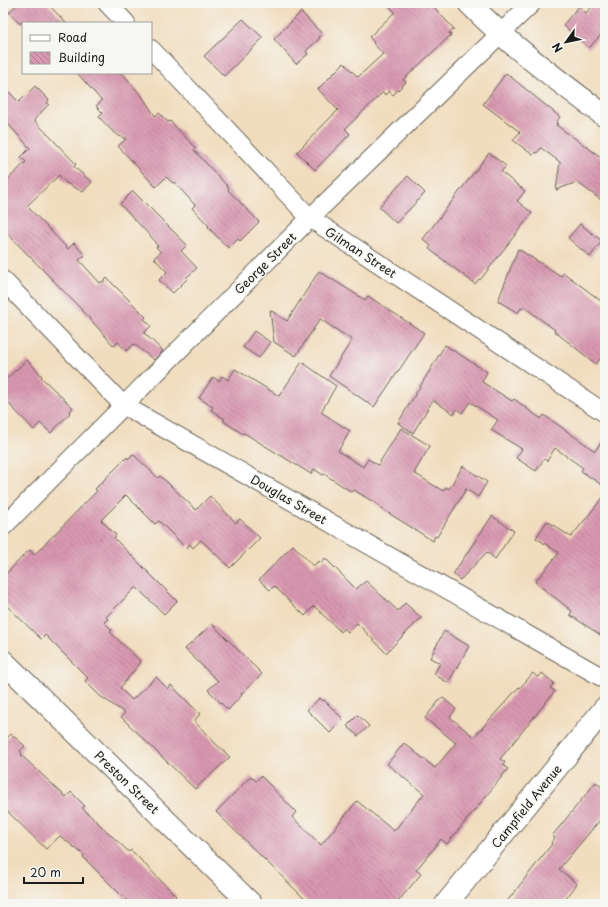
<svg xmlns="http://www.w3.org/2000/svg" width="608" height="907" viewBox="0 0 608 907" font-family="'Playpen Sans',sans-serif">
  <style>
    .building { fill: url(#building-back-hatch) }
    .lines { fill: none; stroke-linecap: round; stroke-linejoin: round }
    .minor-casing { stroke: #676055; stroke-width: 20 }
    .tertiary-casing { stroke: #676055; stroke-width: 24 }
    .secondary-casing { stroke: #676055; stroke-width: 24 }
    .minor { stroke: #fff; stroke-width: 18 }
    .tertiary { stroke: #fff; stroke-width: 22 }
    .secondary { stroke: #fff; stroke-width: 22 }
    .labels { text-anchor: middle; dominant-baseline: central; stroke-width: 3; stroke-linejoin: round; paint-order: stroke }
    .street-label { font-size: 12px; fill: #1c1c1c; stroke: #f6f6f2 }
  </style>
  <defs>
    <pattern id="building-back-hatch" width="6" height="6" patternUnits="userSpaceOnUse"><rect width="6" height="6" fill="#d998b1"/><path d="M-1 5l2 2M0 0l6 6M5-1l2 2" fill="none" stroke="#af7b8f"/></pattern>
  </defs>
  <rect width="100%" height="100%" fill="#f6f6f2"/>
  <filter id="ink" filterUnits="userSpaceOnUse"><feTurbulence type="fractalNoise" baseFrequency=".025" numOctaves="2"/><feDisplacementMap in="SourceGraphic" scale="8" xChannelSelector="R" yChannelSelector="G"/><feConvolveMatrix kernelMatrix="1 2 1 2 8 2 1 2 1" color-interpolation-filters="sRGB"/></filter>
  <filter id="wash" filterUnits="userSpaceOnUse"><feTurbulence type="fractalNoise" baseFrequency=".012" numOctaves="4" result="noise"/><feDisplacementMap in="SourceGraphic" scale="16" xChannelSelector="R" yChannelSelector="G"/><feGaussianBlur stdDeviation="0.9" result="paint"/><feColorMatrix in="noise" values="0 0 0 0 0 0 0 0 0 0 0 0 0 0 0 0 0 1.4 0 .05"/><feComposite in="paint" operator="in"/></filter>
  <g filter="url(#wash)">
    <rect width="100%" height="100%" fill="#f1ddbe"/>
    <g id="blocks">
      <!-- building -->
      <path class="building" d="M19,3h28l19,20h-47l-10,-11z
        M386,3h44l24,26 -5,4 2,2 -48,45 3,2 -13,13 -4,-4 -4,4 -2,-3 -38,37 5,5 -35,36 -18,-18 41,-42 -20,-21 26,-26 14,14 25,-23 -10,-11 1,-1 -5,-5 26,-25z
        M595,3h10v27l-16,18 -26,-23 16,-19 7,7z
        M301,12l21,22 -3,3 1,1 -14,13 2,3 -12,10 -22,-25z
        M243,19l20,19 -39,38 -20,-20z
        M77,73h45l20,23 13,20 4,-3 9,9 2,-1 26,27 -2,2 35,38 -1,2 31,32 -19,19 -2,-2 -9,9 -3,-2 -18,-19 1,-1 -17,-18 3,-3 -21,-23 -1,1 -7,-6 -10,10 -38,-41 8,-7 -11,-5 -16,-17 4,-4 -7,-7 6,-5z
        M506,73l54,44 -4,6 2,1 -2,1 49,35v43l-28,-21 -21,8 4,-28 -19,-14 -4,5 -2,-1 -2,3 -20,-15 7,-8 -37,-28z
        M3,86l16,16 16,-16 14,14 -2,3 2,1 -15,16 42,44 -2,3 18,15 -9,10 -17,-9 -7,-8 -32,31 41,43 6,-6 11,12 -6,5 21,23 2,-2 1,1 4,-4 39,39 -2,2 7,7 -7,7 19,18 -9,9 -20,-16 -8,7 -8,-9 -4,4 -31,-35 -80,-82v-45l23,-22 -5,-5 9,-9 -27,-29z
        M489,153l17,13 -5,6 24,19 -8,10 15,12 -52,67 -1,-1 -4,5 -46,-35 2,-3 -8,-7z
        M408,176l17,17 -29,30 -17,-16z
        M133,191l54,54 -6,6 16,17 -11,10 1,1 -14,14 -14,-13 8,-8 -13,-14 7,-6 -5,-5 2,-1 -4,-4 1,-1 -35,-37z
        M580,224l22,17 -12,16 -22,-19z
        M518,249l43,27 3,-3 41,31v49l-9,11 -42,-33 1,-1 -31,-23 -2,2 -1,-1 -3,5 -20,-12z
        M319,271l46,29 3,-4 56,37 -50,74 -45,-31 23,-36 -32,-21 -24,37 -22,-14 -4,-32 17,11z
        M254,331l16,11 -11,16 -16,-11z
        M445,345l42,27 -5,10 30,19 2,-2 27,20 3,-4 51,36 10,-14v50l-24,-16 2,-3 -28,-20 -8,13 -3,-2 -8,12 -20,-13 6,-9 -31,-19 7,-10 -28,-18 -8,11 -5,-4 -3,5 -21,-14 -20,33 -15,-10z
        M27,360l15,16 -1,1 32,31 -4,4 1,1 -19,20 -11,-10 -6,7 -24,-25 -7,-10v-13z
        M302,362l34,24 -15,26 29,19 -12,20 25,16 5,-8 10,6 23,-37 29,18 -16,27 29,18 3,-4 3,2 14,-23 24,16 -9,15 -12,-8 -29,48 -2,-1 -2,5 -54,-34 1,-1 -26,-16 -2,2 -28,-18 -1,1 -9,-6 -3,5 -67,-41 -1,1 -20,-13 2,-2 -14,-9 2,-3 -14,-9 14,-21 6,4 3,-5 6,4 7,-11 44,27z
        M133,454l25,24 2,-2 9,8 27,26 14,-14 26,27 4,-4 20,19 -30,30 -29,-28 -8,8 -3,-4 -4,4 -27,-27 -4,3 -29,-29 -25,25 15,15 -2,3 63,63 -13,13 -28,-27 -30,30 2,2 -4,3 8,8 -2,2 31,30 -21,26 12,12 24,-23 12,12 3,-4 29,29 -6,7 21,22 15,14 -35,32 -74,-72 4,-4 -25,-17 -15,-15 3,-3 -43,-43 -4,4 -38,-37v-25l24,-25 3,-2 4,5 63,-64 -2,-2 32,-32 1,2z
        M605,495v143l-35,-23 2,-4 -37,-29 24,-29 -23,-15 11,-17 24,16z
        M492,516l22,15 -19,28 -8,-7 -27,28 -7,-6z
        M293,545l20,21 6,-5 2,2 4,-5 31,31 10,-8 32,30 7,-8 16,15 -35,35 -29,-30 -9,9 -4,-4 -3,4 -27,-26 -9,10 -31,-30 -4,4 -11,-10z
        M212,624l50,50 -21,20 1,1 -14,15 -20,-20 10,-9 -33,-32z
        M444,631l25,15 -21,37 -14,-9 6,-11 -10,-5z
        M533,673l5,5 4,-5 12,10 -4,5 5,3 -55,68 5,3 -2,3 5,4 -61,75 -6,-5 -6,8 -19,23 5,4 -25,30h-86l-94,-92 35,-36 5,5 5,-5 35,36 -4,5 29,28 36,-44 37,30 30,-37 -37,-30 17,-21 31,25 21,-25 -31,-25 17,-21 14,12 -6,8 24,20 45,-50 1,1z
        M320,698l3,3 1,-1 19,19 -13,14 -23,-23z
        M358,715l11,11 -11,10 -11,-10z
        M3,734l4,4 4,-4 14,12 -5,5 2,3 -1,1 45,42 5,-5 14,14 -3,2 47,44 2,-2 45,46 -7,8h-39l-47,-47 1,-2 -24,-19 -14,13 -43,-42z
        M596,782l9,8v24l-46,55 18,15 -15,20h-57l47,-60 -1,-1 4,-5 -3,-2z"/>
    </g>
  </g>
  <g filter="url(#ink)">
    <use href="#blocks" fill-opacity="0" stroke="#676055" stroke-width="1"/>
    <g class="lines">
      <defs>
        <path id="minor" d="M107,3l19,20
          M151,49l159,169 295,195
          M3,280l120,125 482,274
          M3,527l307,-309 222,-215"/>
        <path id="tertiary" d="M3,661l248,243
          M446,904l159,-196"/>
        <path id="secondary" d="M469,3c41,43 89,77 136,113"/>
      </defs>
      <!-- minor casing -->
      <use href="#minor" class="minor-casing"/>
      <!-- tertiary casing -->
      <use href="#tertiary" class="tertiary-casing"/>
      <!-- secondary casing -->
      <use href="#secondary" class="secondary-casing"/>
      <!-- minor -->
      <use href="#minor" class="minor"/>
      <!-- tertiary -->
      <use href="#tertiary" class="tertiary"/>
      <!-- secondary -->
      <use href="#secondary" class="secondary"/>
    </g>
  </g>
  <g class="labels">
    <!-- street labels -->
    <g class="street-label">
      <text transform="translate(361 252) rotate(33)">Gilman Street</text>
      <text transform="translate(265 263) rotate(-45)">George Street</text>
      <text transform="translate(289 499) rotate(30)">Douglas Street</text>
      <text transform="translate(127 782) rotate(44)">Preston Street</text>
      <text transform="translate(526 806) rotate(-51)">Campfield Avenue</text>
    </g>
  </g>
  <!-- margin -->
  <rect width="608" height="907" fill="none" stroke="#f6f6f2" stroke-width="16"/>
  <!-- legend -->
  <rect x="22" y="22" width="130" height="52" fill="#f6f6f2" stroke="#9f9f9c"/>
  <rect x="30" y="35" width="20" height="6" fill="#ffffff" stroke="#9f9f9c"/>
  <text x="58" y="42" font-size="12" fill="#1c1c1c">Road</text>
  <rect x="30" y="52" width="20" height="12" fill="url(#building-back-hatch)" stroke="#9f9f9c"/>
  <text x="58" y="62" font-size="12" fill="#1c1c1c">Building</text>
  <!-- north arrow -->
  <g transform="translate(566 42) rotate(237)" stroke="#f6f6f2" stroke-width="3" paint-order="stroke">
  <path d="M0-3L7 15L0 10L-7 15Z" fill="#1c1c1c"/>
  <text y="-6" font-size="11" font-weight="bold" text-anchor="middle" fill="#1c1c1c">N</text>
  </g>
  <!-- scale -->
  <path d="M24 877v6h59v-6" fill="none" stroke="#1c1c1c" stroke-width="2"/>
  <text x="30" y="877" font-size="12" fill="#1c1c1c" stroke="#f6f6f2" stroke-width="3" paint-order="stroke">20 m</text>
</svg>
